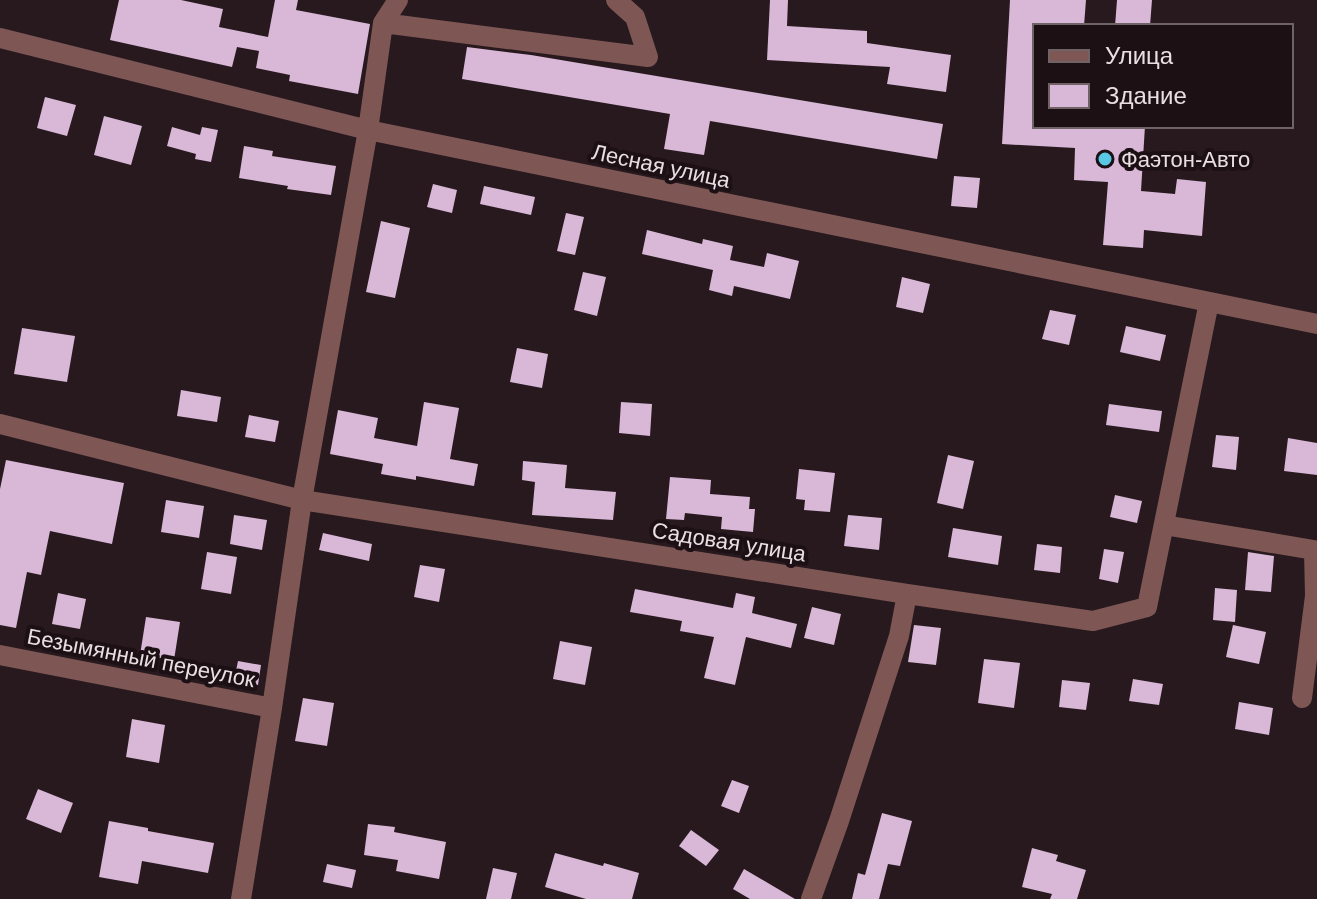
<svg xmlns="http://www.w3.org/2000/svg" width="1317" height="899" viewBox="0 0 1317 899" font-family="Arial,sans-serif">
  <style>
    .building { fill: #d8b7d7 }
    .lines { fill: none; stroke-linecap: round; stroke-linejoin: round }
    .minor { stroke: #7e5755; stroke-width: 20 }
    .poi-dot { fill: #59c8e5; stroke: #1d1015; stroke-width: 3 }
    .labels { text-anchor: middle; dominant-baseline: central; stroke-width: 8; stroke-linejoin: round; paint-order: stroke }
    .poi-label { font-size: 22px; fill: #e9dfe3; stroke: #1d1015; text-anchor: start }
    .street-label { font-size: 22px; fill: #e9dfe3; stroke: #1d1015 }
  </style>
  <rect width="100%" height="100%" fill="#27191e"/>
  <!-- building -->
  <path class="building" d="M119,0h62l42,9 -4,18 49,10 7,-37h23l-2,10 74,14 -12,70 -69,-13 1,-6 -34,-7 3,-17 -22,-4 -5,20 -122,-27z
    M770,0h18l-1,26 80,5v12l84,12 -5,37 -59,-8 3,-17 -123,-7z
    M1010,0h76l-2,26h-49v100h110l-4,65 34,3 2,-15 29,3 -4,54 -58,-6 -1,18 -40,-3 5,-63 -34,-2 1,-32 -73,-4z
    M1117,0h35l-2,26h-35z
    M467,47l64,8 412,69 -6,35 -227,-38 -6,34 -40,-6 6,-35 -208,-35z
    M45,97l31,8 -9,31 -30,-8z
    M104,116l38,10 -11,39 -37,-10z
    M172,127l28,8 2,-8 16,3 -7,32 -16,-3 1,-5 -29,-8z
    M244,146l29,5 -1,5 64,10 -5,29 -44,-6 1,-3 -49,-8z
    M954,176l26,2 -3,30 -26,-2z
    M433,184l24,6 -5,23 -25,-6z
    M484,186l51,11 -4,18 -51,-11z
    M566,213l18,4 -9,38 -18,-4z
    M381,221l29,7 -15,70 -29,-6z
    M647,230l55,14 1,-5 30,7 -3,14 34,7 3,-14 32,8 -9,38 -56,-13 -2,10 -23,-6 4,-20 -71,-16z
    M583,272l23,5 -9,39 -23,-6z
    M902,277l28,7 -7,29 -27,-6z
    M1050,310l26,5 -7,30 -27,-6z
    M1126,326l40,9 -6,26 -40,-9z
    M22,328l53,8 -8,46 -53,-8z
    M517,348l31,6 -6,34 -32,-6z
    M181,390l40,7 -4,25 -40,-6z
    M424,402l35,6 -9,51 28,5 -4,22 -58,-10v4l-35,-6 2,-10 -53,-10 8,-44 40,8 -4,20 43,8z
    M621,402l31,2 -2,32 -31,-3z
    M1109,404l53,7 -3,21 -53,-7z
    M249,415l30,6 -4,21 -30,-5z
    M1216,435l23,2 -3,33 -24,-3z
    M1288,438l29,5v32l-33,-4z
    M948,455l26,6 -11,48 -26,-6z
    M6,460l118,23 -12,61 -62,-13 -9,44 -14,-3 -11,56 -16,-3v-136z
    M523,461l44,4 -2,23 51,4 -3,28 -81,-5 3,-33 -13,-2z
    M799,469l36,4 -5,39 -26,-2 1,-10 -9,-1z
    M670,477l41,3 -1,14 40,3 -1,12h6l-2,23 -32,-3 1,-12 -37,-4 -1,7 -18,-1z
    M1115,495l27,6 -5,22 -27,-6z
    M166,500l38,6 -5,32 -38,-6z
    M234,515l33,5 -5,30 -32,-6z
    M848,515l34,3 -3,32 -35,-4z
    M953,528l49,8 -4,29 -50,-8z
    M323,533l49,11 -3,17 -50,-11z
    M1037,544l25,3 -2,26 -26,-3z
    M1104,549l20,3 -6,31 -19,-4z
    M207,552l30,5 -6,37 -30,-5z
    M1248,552l26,4 -3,36 -26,-2z
    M420,565l25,4 -6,33 -25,-5z
    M1215,588l22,2 -2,32 -22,-2z
    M635,589l98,19 3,-15 19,4 -3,16 45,11 -6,24 -45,-11 -11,48 -31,-7 10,-41 -34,-6 2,-10 -52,-9z
    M58,593l28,6 -6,30 -28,-5z
    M812,607l29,7 -7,31 -30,-7z
    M146,617l34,5 -6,38 -34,-5z
    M914,625l27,3 -5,37 -28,-3z
    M1233,625l33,7 -7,32 -33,-7z
    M560,641l32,6 -7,38 -32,-6z
    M984,659l36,4 -6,45 -36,-5z
    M238,661l23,4 -3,20 -24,-4z
    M1133,679l30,5 -4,21 -30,-4z
    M1062,680l28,3 -4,27 -27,-3z
    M303,698l31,5 -7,43 -32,-5z
    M1239,702l34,6 -4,27 -34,-6z
    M132,719l33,6 -6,38 -33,-6z
    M732,780l17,6 -10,27 -18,-7z
    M38,789l35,14 -12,30 -35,-14z
    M882,813l30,8 -12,45 -12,-2 -9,35h-27l6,-26 7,2z
    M109,821l39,7v3l66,12 -6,30 -66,-12 -4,23 -39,-7z
    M368,824l27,3 -1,5 52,10 -7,37 -43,-8 2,-11 -34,-5z
    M691,830l28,20 -13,16 -27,-20z
    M1032,848l26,7 -2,6 30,9 -9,29h-27l2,-5 -30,-7z
    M555,853l48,13 1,-3 35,10 -7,26h-46l-41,-12z
    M327,864l29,6 -4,18 -29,-6z
    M493,868l24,5 -6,26h-25z
    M744,869l51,30h-45l-17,-10z"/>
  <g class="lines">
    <!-- minor -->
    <path class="minor" d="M383,23l265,34 -13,-40 -19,-17
      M0,38l368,92 949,194
      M0,424l302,76 605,94 186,27 54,-14 62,-305
      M1164,525l150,25 1,46 -13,102
      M0,655l272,53
      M241,899l31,-191 30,-208 66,-370 15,-107 15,-23
      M811,899l28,-78 60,-185 8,-42"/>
  </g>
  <!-- markers -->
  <circle class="poi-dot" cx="1105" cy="159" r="8"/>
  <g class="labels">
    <!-- poi labels -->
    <g class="poi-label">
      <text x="1121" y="159">Фаэтон-Авто</text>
    </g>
    <!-- street labels -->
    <g class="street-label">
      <text transform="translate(661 166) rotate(12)">Лесная улица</text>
      <text transform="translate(729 542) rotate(9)">Садовая улица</text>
      <text transform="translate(141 658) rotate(11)">Безымянный переулок</text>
    </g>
  </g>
  <!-- legend -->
  <rect x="1033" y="24" width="260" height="104" fill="#1d1015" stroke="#6f6367" stroke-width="2"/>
  <rect x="1049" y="50" width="40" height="12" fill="#7e5755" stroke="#6f6367" stroke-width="2"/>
  <text x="1105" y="64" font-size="24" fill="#e9dfe3">Улица</text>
  <rect x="1049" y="84" width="40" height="24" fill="#d8b7d7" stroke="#6f6367" stroke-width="2"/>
  <text x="1105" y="104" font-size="24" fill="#e9dfe3">Здание</text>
</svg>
